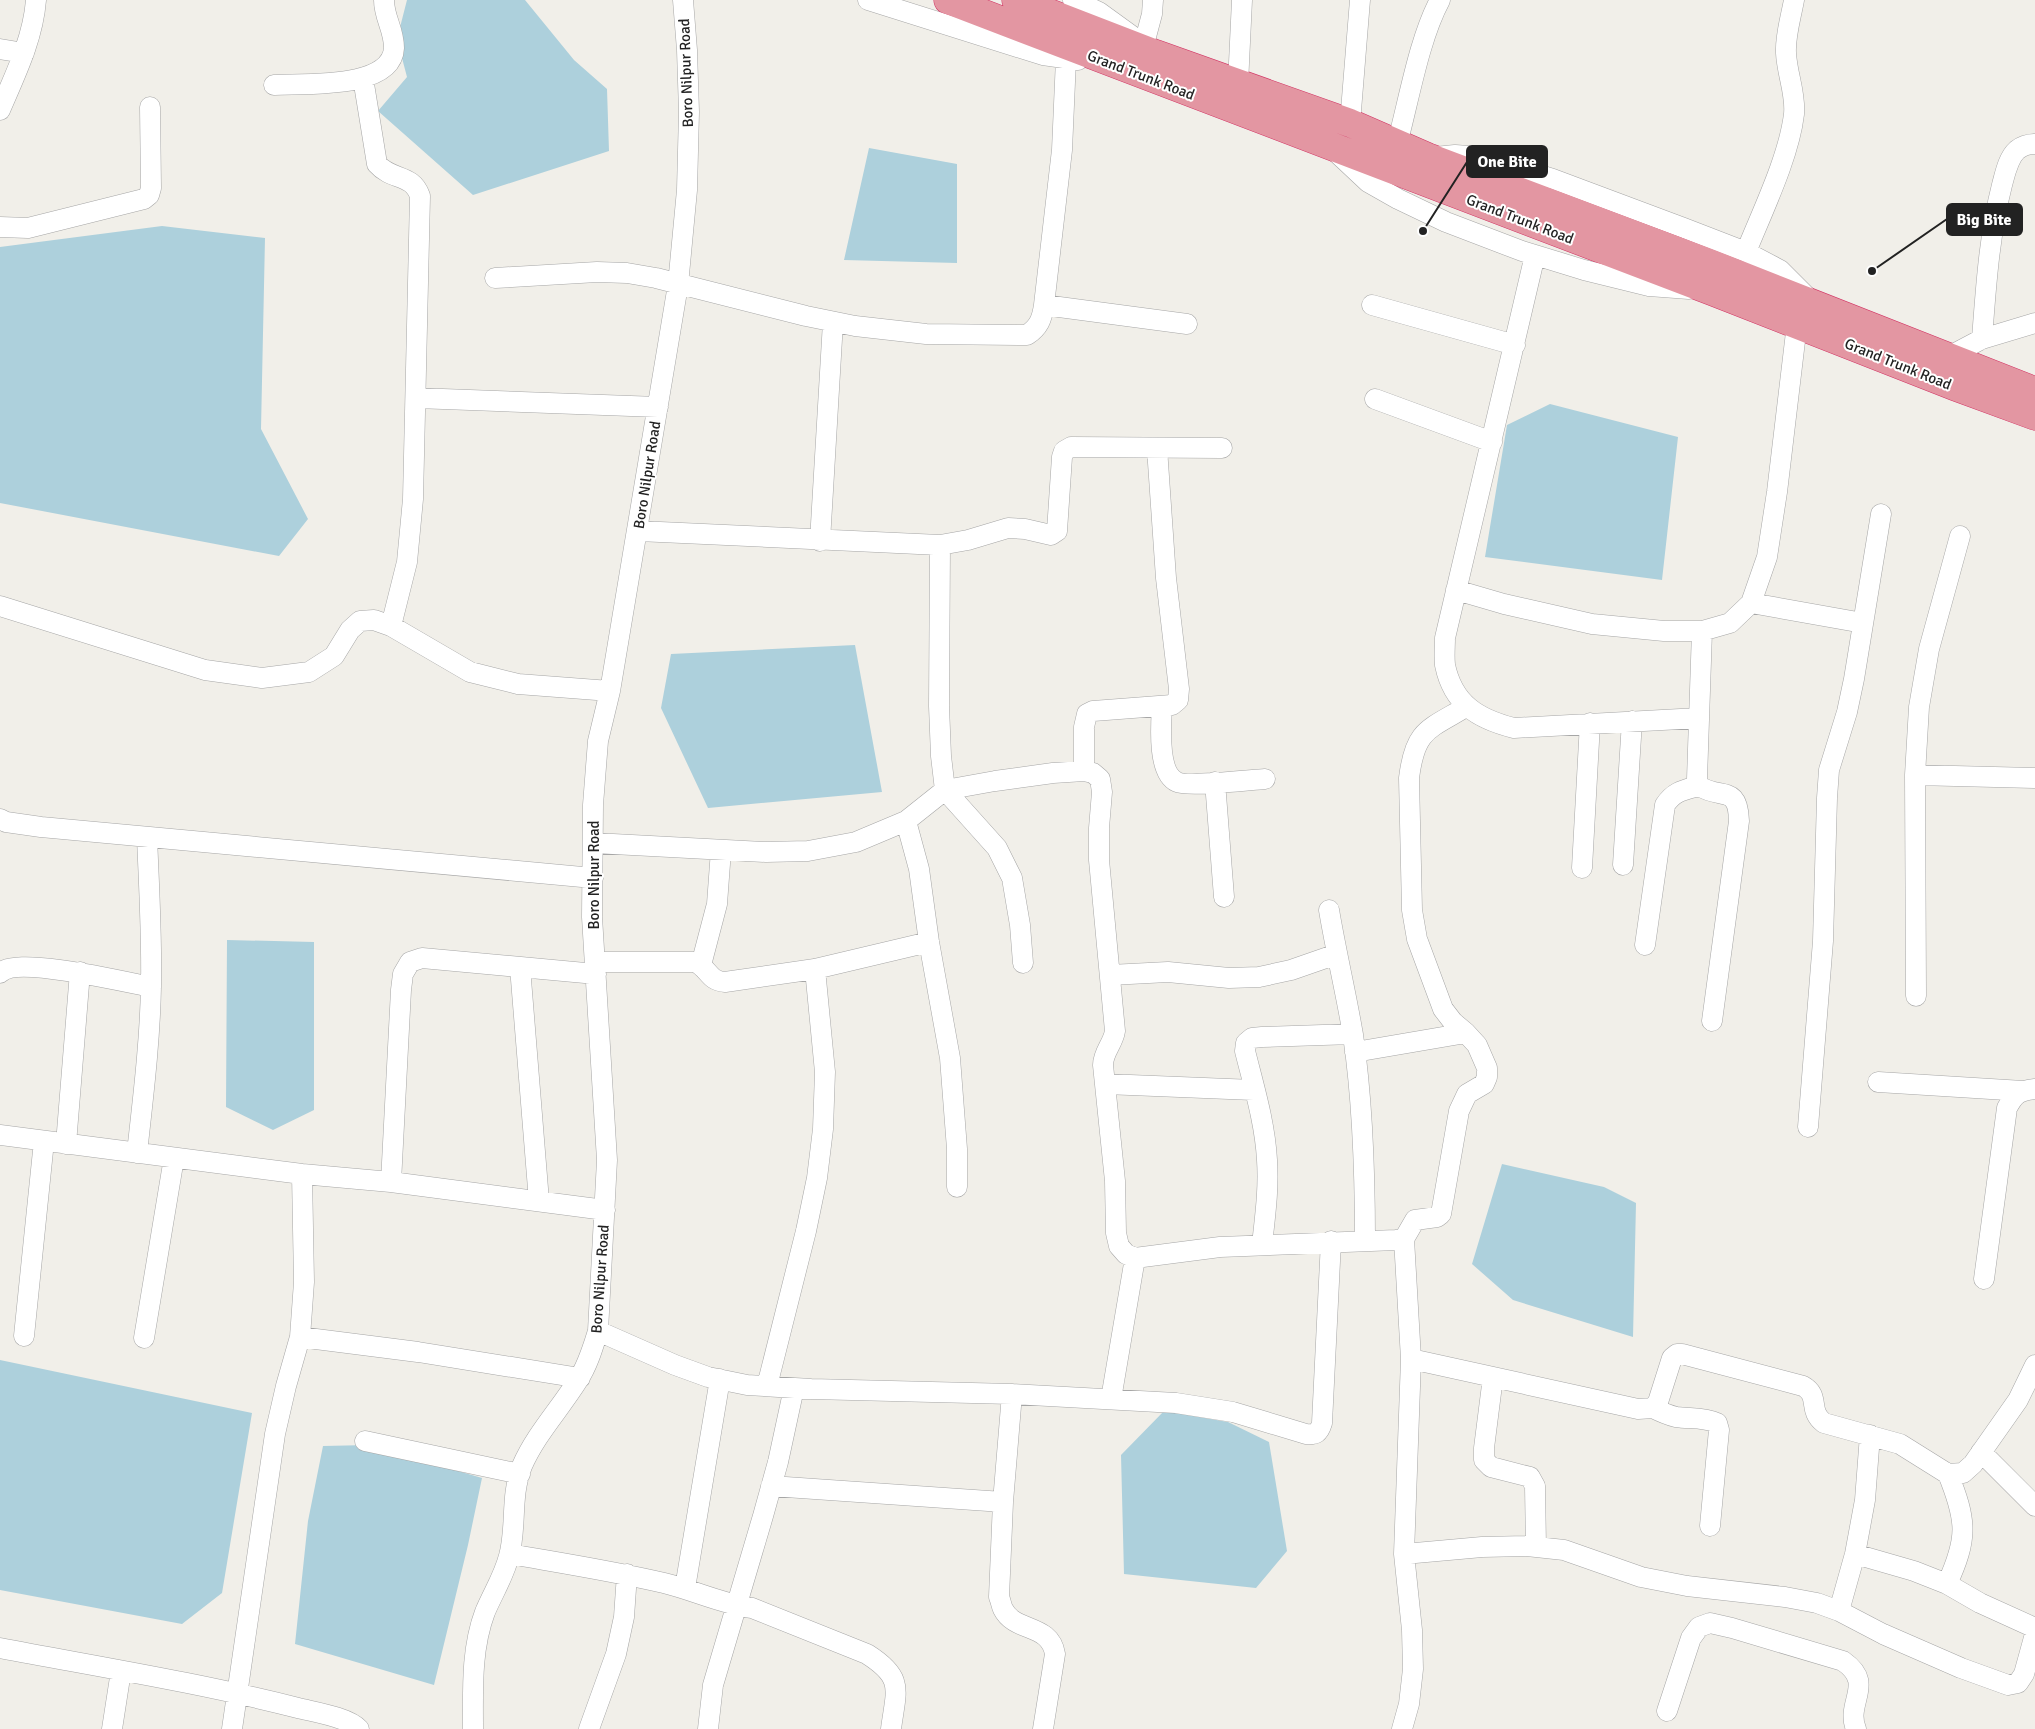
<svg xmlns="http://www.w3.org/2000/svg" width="2035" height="1729" viewBox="0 0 2035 1729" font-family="Signika,sans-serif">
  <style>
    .water { fill: #add0dc }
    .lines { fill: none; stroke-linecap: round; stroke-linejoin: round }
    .minor-casing { stroke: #a6a6a6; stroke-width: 21 }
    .highway-casing { stroke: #d23364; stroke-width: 29 }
    .minor { stroke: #fff; stroke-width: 20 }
    .highway { stroke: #e396a2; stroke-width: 28 }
    .labels { text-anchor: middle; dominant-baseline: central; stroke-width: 4; stroke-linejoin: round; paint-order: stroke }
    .street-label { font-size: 15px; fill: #222; stroke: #fff }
    .leader { fill: none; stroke: #222; stroke-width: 2 }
    .callout-dot { fill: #222; stroke: #fff; stroke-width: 2 }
    .callout { fill: #222; stroke: #222; stroke-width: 2 }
    .callout-label { font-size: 16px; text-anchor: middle; font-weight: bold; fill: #fff }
  </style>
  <rect width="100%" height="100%" fill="#f1efe9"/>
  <!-- water -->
  <path class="water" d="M407,0h118l49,60 33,29 2,62 -136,44 -95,-84 29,-34 -10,-38z
    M869,148l88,16v99l-113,-3z
    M162,226l103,12 -4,191 47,90 -29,37 -279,-53v-256z
    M1550,404l128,33 -16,143 -177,-23 22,-132z
    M855,645l27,147 -174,16 -47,-100 10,-54z
    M227,940l87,2v168l-41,20 -47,-23z
    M1502,1164l102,23 32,16 -3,134 -120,-37 -41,-36z
    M0,1360l252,53 -30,180 -40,31 -182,-34z
    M1164,1411l64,11 41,20 18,109 -31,37 -132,-14 -3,-119z
    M369,1445l113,33 -14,67 -34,140 -139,-41 13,-123 15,-75z"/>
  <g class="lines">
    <defs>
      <path id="minor" d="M868,0l175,55 35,5
        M1073,0l26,12 40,29
        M1144,44l8,-30 1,-14
        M0,49l24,4
        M363,78l14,86c15,17 35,9 43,32l-7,303 -6,63 -16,64
        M1238,84l4,-84
        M274,85c28,-2 118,5 120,-37 0,-19 -10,-30 -10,-48
        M0,110c15,-35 33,-71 36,-110
        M1350,123l10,-123
        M1397,144c12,-44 22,-105 43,-144
        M1335,151l33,31 30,17 48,23 76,29 62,19 65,16 40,3
        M1435,157l20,-2 27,2 71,22 131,49 62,24 34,18 30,30
        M0,227l28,1 116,-29 5,-4 2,-7 -1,-81
        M1746,252c16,-40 43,-95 48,-138 2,-20 -7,-40 -8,-61 -1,-17 5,-36 8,-53
        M1535,255l-90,383c0,8 -1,18 0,27 8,39 33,54 69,63l185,-10
        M495,278l102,-6 30,1 29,5 150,38 49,10 71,8 101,1c12,-8 15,-16 17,-30l18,-155 4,-91
        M1044,305l143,19
        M1372,305l143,40
        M1982,339c4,-52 7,-103 20,-154 3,-11 6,-27 15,-35 5,-4 12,-6 18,-6
        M1948,357l34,-18 53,-16
        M416,398l242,9
        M1375,399l117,43
        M638,531l302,14 -1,161 2,50 4,34 52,58 15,30 8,47 3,38
        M820,541l13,-219
        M940,545l28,-5 40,-12 17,1 26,6 6,-4 5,-74 2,-6 7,-4 151,1
        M1456,590l48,14 88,20 72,7h38l28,-8 21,-20 16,-46 10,-65 20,-168
        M1751,603l112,20
        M0,606l205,64 57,8 47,-6 25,-16 16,-26 10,-9 14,-1 17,6 79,46 48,12 92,7
        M1702,631l-5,148 2,7c22,14 39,-2 40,35l-27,200
        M1162,706c-1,18 -5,67 15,76 11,5 72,-2 88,-3
        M1084,771v-44l3,-13 6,-3 79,-6 6,-5 1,-11 -13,-111 -9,-130
        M1915,775l120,3
        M1215,782l9,115
        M0,819l6,3 35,5 552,51
        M906,821l13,48 10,73 21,116 7,91v38
        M594,843l172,9 42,-1 48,-9 50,-21 39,-31 50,-9 58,-8 31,-2 9,2 7,6 2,13 -3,36v32l16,171c-2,13 -12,21 -12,34l12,116 1,52 3,13 7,8 9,4 -24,141
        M1623,865l9,-144
        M1582,868l8,-145
        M1329,910c7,42 17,83 24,125 10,68 12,137 12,206
        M1645,945l20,-140c9,-14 19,-15 34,-19
        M596,962h99c14,6 13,19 30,20l90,-13 114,-27
        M701,965l16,-61 4,-54
        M520,967l19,234
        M0,973c17,-17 125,9 151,14
        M1110,975l58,-3 61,6 30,-1 32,-7 46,-16
        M1916,996l-1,-221 4,-68 10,-58 31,-113
        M1355,1052l111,-19
        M1878,1082l145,9
        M1105,1084l149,6
        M1808,1127l15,-186 4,-143 2,-28 18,-58 7,-33 27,-165
        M0,1135l302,39 89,8 214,28
        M66,1144l14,-172
        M137,1153c6,-55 13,-111 14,-167 1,-50 -2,-100 -4,-149
        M391,1182l10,-192 2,-16 7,-12 12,-4 174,16
        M1262,1245c3,-28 7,-56 5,-85 -2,-37 -13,-73 -22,-109l1,-8 6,-5 10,-1 91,-3
        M1135,1258l85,-11 176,-7 8,-1 11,-19 22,-3 4,-3 18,-103 8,-17 17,-10 3,-7v-9l-10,-23 -11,-12 -13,-11 -10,-13 -26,-70 -5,-29 -3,-132c6,-48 18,-48 57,-71
        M1984,1279l23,-171c8,-15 12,-17 28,-19
        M598,1331l77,34 33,12 39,8 64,4 201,5 164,9 57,9 73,22c10,1 13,-1 16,-11l9,-182
        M24,1336l20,-195
        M300,1337l118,15 162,26
        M144,1338l30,-180
        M1411,1359l227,50 15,-1 5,-6 14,-44 5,-4h5l121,32c18,10 4,24 21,37l76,21 48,30 15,-1 10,-9 45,-64 17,-35
        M1493,1377l-9,71v12l7,7 39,10 5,9 1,61
        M767,1386l39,-155 11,-53 6,-49 2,-57 -10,-103
        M1012,1394l-9,108 -4,95c2,4 2,8 4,12 12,24 47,14 52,45l-12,75
        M1653,1408c8,4 15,7 23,9 14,2 28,0 41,6l2,7 -9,96
        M365,1441l155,33
        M1981,1452l54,54
        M771,1486l232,16
        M510,1554c51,9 103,17 154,29 29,7 58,21 88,25l115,46c38,24 29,36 24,75
        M1404,1554l78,-7 45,-1 37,4 77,27 46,9 98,11 32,6 22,8 44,23 78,34 47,17 10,-2 6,-9 11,-40
        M1855,1554l59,17 33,13 33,19 55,25
        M1947,1584c21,-46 20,-63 1,-110
        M685,1588l35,-209
        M1839,1611l16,-57 10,-54 5,-65
        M0,1648c100,19 200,35 298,60 16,4 50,9 61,21
        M1667,1711l24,-73 8,-11 11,-4 22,5 111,33c33,23 2,41 13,68
        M112,1729l9,-58
        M232,1729l43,-295 11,-48 14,-49 4,-55 -2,-108
        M473,1729c0,-39 -2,-80 12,-117 8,-19 19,-36 24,-56 8,-29 1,-60 13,-90 14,-32 38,-57 56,-86 10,-15 15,-33 20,-49l9,-171 -15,-243 1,-112 5,-64 12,-50 68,-406 9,-95 2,-78 -2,-62 -4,-50
        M589,1729l27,-75 8,-37 3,-43
        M708,1729l5,-44 50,-169 15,-54 16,-74
        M1402,1729l7,-25 4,-35 -1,-39 -8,-76 7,-195 -7,-120"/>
      <path id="highway" d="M948,0l763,291 245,96 79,29
        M1016,0l140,54 194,69 78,34 279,105 328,129"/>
    </defs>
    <!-- minor casing -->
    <use href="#minor" class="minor-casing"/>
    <!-- highway casing -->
    <use href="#highway" class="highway-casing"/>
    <!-- minor -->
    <use href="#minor" class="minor"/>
    <!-- highway -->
    <use href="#highway" class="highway"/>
  </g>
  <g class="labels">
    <!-- street labels -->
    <g class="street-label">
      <text transform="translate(686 73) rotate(-92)">Boro Nilpur Road</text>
      <text transform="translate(1141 75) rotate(21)">Grand Trunk Road</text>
      <text transform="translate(1520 219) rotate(21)">Grand Trunk Road</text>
      <text transform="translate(1898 364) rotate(22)">Grand Trunk Road</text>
      <text transform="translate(647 475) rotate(-81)">Boro Nilpur Road</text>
      <text transform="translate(594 875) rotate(-90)">Boro Nilpur Road</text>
      <text transform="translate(600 1279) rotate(-86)">Boro Nilpur Road</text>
    </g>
  </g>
  <!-- callouts -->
  <path class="leader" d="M1423 231L1467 162M1872 271L1947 219"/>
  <g class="callout-dot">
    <circle cx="1423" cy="231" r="5"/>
    <circle cx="1872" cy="271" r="5"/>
  </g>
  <g class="callout">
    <rect x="1467" y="146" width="80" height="31" rx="5"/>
    <rect x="1947" y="204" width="75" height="31" rx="5"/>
  </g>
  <g class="callout-label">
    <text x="1507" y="167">One Bite</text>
    <text x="1984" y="225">Big Bite</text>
  </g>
</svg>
